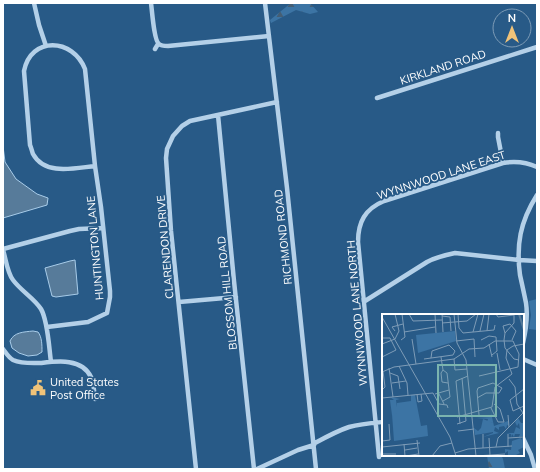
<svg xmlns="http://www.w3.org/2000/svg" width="540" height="472" viewBox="0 0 540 472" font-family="Mulish,sans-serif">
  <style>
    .forest { fill: url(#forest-firs) }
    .green { fill: #3c74a4 }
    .water { fill: #577b9a; stroke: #a8cce9 }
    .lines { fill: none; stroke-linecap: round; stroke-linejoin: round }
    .minor { stroke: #b4d0e8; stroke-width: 4.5 }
    .labels { text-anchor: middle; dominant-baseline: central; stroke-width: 3.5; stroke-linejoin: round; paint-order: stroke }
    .street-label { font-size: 11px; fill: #fff; stroke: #285a87 }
    .poi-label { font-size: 11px; fill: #fff; stroke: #285a87; text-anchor: start }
    .inset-river { fill: none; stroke: #577b9a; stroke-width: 2 }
    .inset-road { fill: none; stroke: #7e9cb7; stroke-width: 1 }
    .view { fill: #7bb4af; fill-opacity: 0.15; stroke: #7bb4af; stroke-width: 2 }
    .inset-edge { fill: none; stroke: #fff; stroke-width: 2 }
  </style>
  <defs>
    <pattern id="forest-firs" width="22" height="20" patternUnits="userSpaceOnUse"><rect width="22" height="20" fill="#3c74a4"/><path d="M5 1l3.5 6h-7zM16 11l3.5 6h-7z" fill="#455e74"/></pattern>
  </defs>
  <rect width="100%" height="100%" fill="#285a87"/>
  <!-- forest -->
  <path class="forest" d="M291,3h19l8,9 -8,2 -14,-4 -25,13 -1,-3z
    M487,455h14l2,4 2,10h-16z"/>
  <!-- green -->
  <path class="green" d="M537,299v31l-8,-1 2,-14 -2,-14z"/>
  <!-- water -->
  <path class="water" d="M3,146l2,16 11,17 21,15 11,4 -1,7 -44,13z
    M75,260l3,34 -22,3 -4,-1 -7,-28 25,-7z
    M33,331l5,1c4,5 4,13 4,20l-5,3 -9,1 -9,-3 -7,-5 -2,-7c4,-9 14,-9 23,-10z"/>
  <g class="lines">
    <!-- minor -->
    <path class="minor" d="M34,3l5,22 7,21
      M151,3c1,7 3,38 8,41 2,2 6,2 9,2l101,-10
      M265,3l22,185 29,281
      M155,49l3,-5
      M377,98l160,-51
      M218,115l16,166 20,188
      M498,133v4l5,26
      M3,249l67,-18 9,-2 24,-1
      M3,250c3,9 4,22 10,30 8,11 21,18 28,29 7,12 8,39 10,53
      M365,301l62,-39c9,-5 18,-7 28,-9l64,7 18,1
      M179,302l57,-5
      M47,327l41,-5 19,-9 3,-16v-6l-9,-84 -6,-41 -10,-97c-12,-31 -54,-33 -61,2l6,74c1,2 2,6 3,9 12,22 42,14 62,12
      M523,343c3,-13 5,-27 3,-40 -2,-10 -4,-19 -6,-28 -4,-30 0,-53 17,-80
      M3,349c3,4 6,9 10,11 9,4 19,3 28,3 17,-2 41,-5 50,14 3,7 3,15 4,22
      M523,359l14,6
      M523,438l8,17 4,14
      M379,457l-21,-215c0,-20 7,-33 26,-41l119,-38c12,-2 23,-1 34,4
      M196,469l-25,-238 -5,-73 1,-9 6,-13 9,-10 8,-5 87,-19
      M257,469l41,-19 16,-5 1,-2c11,-6 22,-12 34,-16 11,-3 23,-4 34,-5"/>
  </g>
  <!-- icons -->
  <defs>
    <symbol id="civic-bare" viewBox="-9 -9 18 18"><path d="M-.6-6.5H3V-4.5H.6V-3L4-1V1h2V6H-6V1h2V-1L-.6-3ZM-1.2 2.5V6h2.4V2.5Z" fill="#f0c379" stroke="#285a87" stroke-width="2.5" paint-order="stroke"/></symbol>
  </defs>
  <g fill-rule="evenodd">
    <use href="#civic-bare" x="27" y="377" width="22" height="22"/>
  </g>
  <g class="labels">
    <!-- street labels -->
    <g class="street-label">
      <text transform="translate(443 67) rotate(-18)">KIRKLAND ROAD</text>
      <text transform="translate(441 175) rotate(-18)">WYNNWOOD LANE EAST</text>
      <text transform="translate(283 237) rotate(-96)">RICHMOND ROAD</text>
      <text transform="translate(165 247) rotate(-95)">CLARENDON DRIVE</text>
      <text transform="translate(95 248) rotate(-95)">HUNTINGTON LANE</text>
      <text transform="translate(227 293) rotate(-96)">BLOSSOM HILL ROAD</text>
      <text transform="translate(357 313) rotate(-95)">WYNNWOOD LANE NORTH</text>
    </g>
    <!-- poi labels -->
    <g class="poi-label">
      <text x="50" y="382">United States<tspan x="50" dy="13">Post Office</tspan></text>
    </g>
  </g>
  <!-- overview -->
  <g transform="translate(382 314)">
    <rect width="142" height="142" fill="#285a87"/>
    <path d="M8,83l10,2 -4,1 2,14 -6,1 -2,-15h4zM109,99l3,13 14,-5 1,5 -2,-1 -1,4 -2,-3 -5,1v3l-4,-3 -1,4 5,2 -16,4 10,-4v-10l-6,-1 1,-3 -12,-1 15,-1zM136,104l3,5h3v13l-5,1 1,-3h-5l-1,3 -2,-3 -1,4v-4l-5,-1h8l2,-6 4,2 -1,-6 -2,3 -2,-4zM139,124l1,2v-2h2v9l-6,3 2,3 -6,3 -6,-1v-4l-3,2v-4l6,1 1,-9z" fill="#3c74a4"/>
    <path d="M73,17l1,10 -38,12 -2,-18zM29,81h4l6,31 6,-1 1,11 -34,5 -2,-27 5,-1v-10l14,-2zM101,105l10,4v9l-18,3 -1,-7 4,3 3,-3z" fill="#3c74a4"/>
    <path class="inset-river" d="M137,0l5,16"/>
    <path class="inset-road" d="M13,0l4,17 -4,8M27,0l4,7 29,-1M53,0l1,19M60,0l1,18M72,0l3,29 9,17 10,96 29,-2M76,0l1,14 4,5 31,-3 1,-5M114,0l2,3 16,-2M132,0v9l-9,10 -1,7 1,8 9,11 5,1M60,2l8,1 1,14M0,3l68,120 6,19M60,9l25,-2 9,-7M13,17l-3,-4 11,-3M98,17l4,-17M105,17l2,-17M22,18l31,-5M91,18l5,-18M142,18v15M123,19l-2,-7 7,-2 6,7 -4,9M0,24h8l6,12 -14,7M30,25l4,25M19,26l4,-3 -3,-23M99,26l8,-4 7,1 1,14 -5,4M74,27l18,-2 1,18M0,30l13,-5M107,30l3,13M115,39l3,17M59,43l2,13M42,45l29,-4 2,-4 -6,-6 -17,6 -1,7M72,45l1,11 12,-1M17,52l8,17 1,12M7,54l4,29M61,56l4,3 3,24 -7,4M61,56l-2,3 1,9 6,1M0,58l12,-5 60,-8 15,-10 15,-1 11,-7h18l6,13 -1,13 -39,9M8,59l8,3 2,13M127,65l6,8 2,17 6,9M10,69l14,-2M142,75l-14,11 3,11 11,-5M0,76l3,-3 -2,-16M56,78l6,12M35,80l1,8 4,-1 -1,-7M53,80l14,-4M0,84l51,-5 6,11 8,1 1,3M95,84l9,-5h13l3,-5 -9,-5 -15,5 -1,3 2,24M109,94l7,14h6l-4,-13 -6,-5M126,101l1,12M75,103l35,-10 3,-20 17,-13 -6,-16 1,-8 6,-4 11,-2M75,110l9,-3 -4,-43M78,110l-4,-43 12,-5M76,117l16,-2M101,120v14M126,120v13M107,124l1,17M126,124l16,-1M35,126l2,16M0,127l8,-1 -1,-16M22,130l1,12M0,133l38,-4M114,133l2,-9 26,-26M23,136l12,-2M73,139l13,-4 44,-3M0,140h14M24,142l12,-2M50,142l8,-10 12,-3"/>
    <path class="view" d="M56,51h58v51h-58z"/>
    <rect width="142" height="142" class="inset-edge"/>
  </g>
  <!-- border -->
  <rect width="540" height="472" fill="none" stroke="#ffffff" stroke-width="8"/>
  <!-- north arrow -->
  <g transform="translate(512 28)"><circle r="19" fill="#285a87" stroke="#7e9cb7"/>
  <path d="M0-3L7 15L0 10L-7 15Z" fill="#f0c379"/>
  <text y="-6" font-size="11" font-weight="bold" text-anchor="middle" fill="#ffffff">N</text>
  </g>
</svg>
